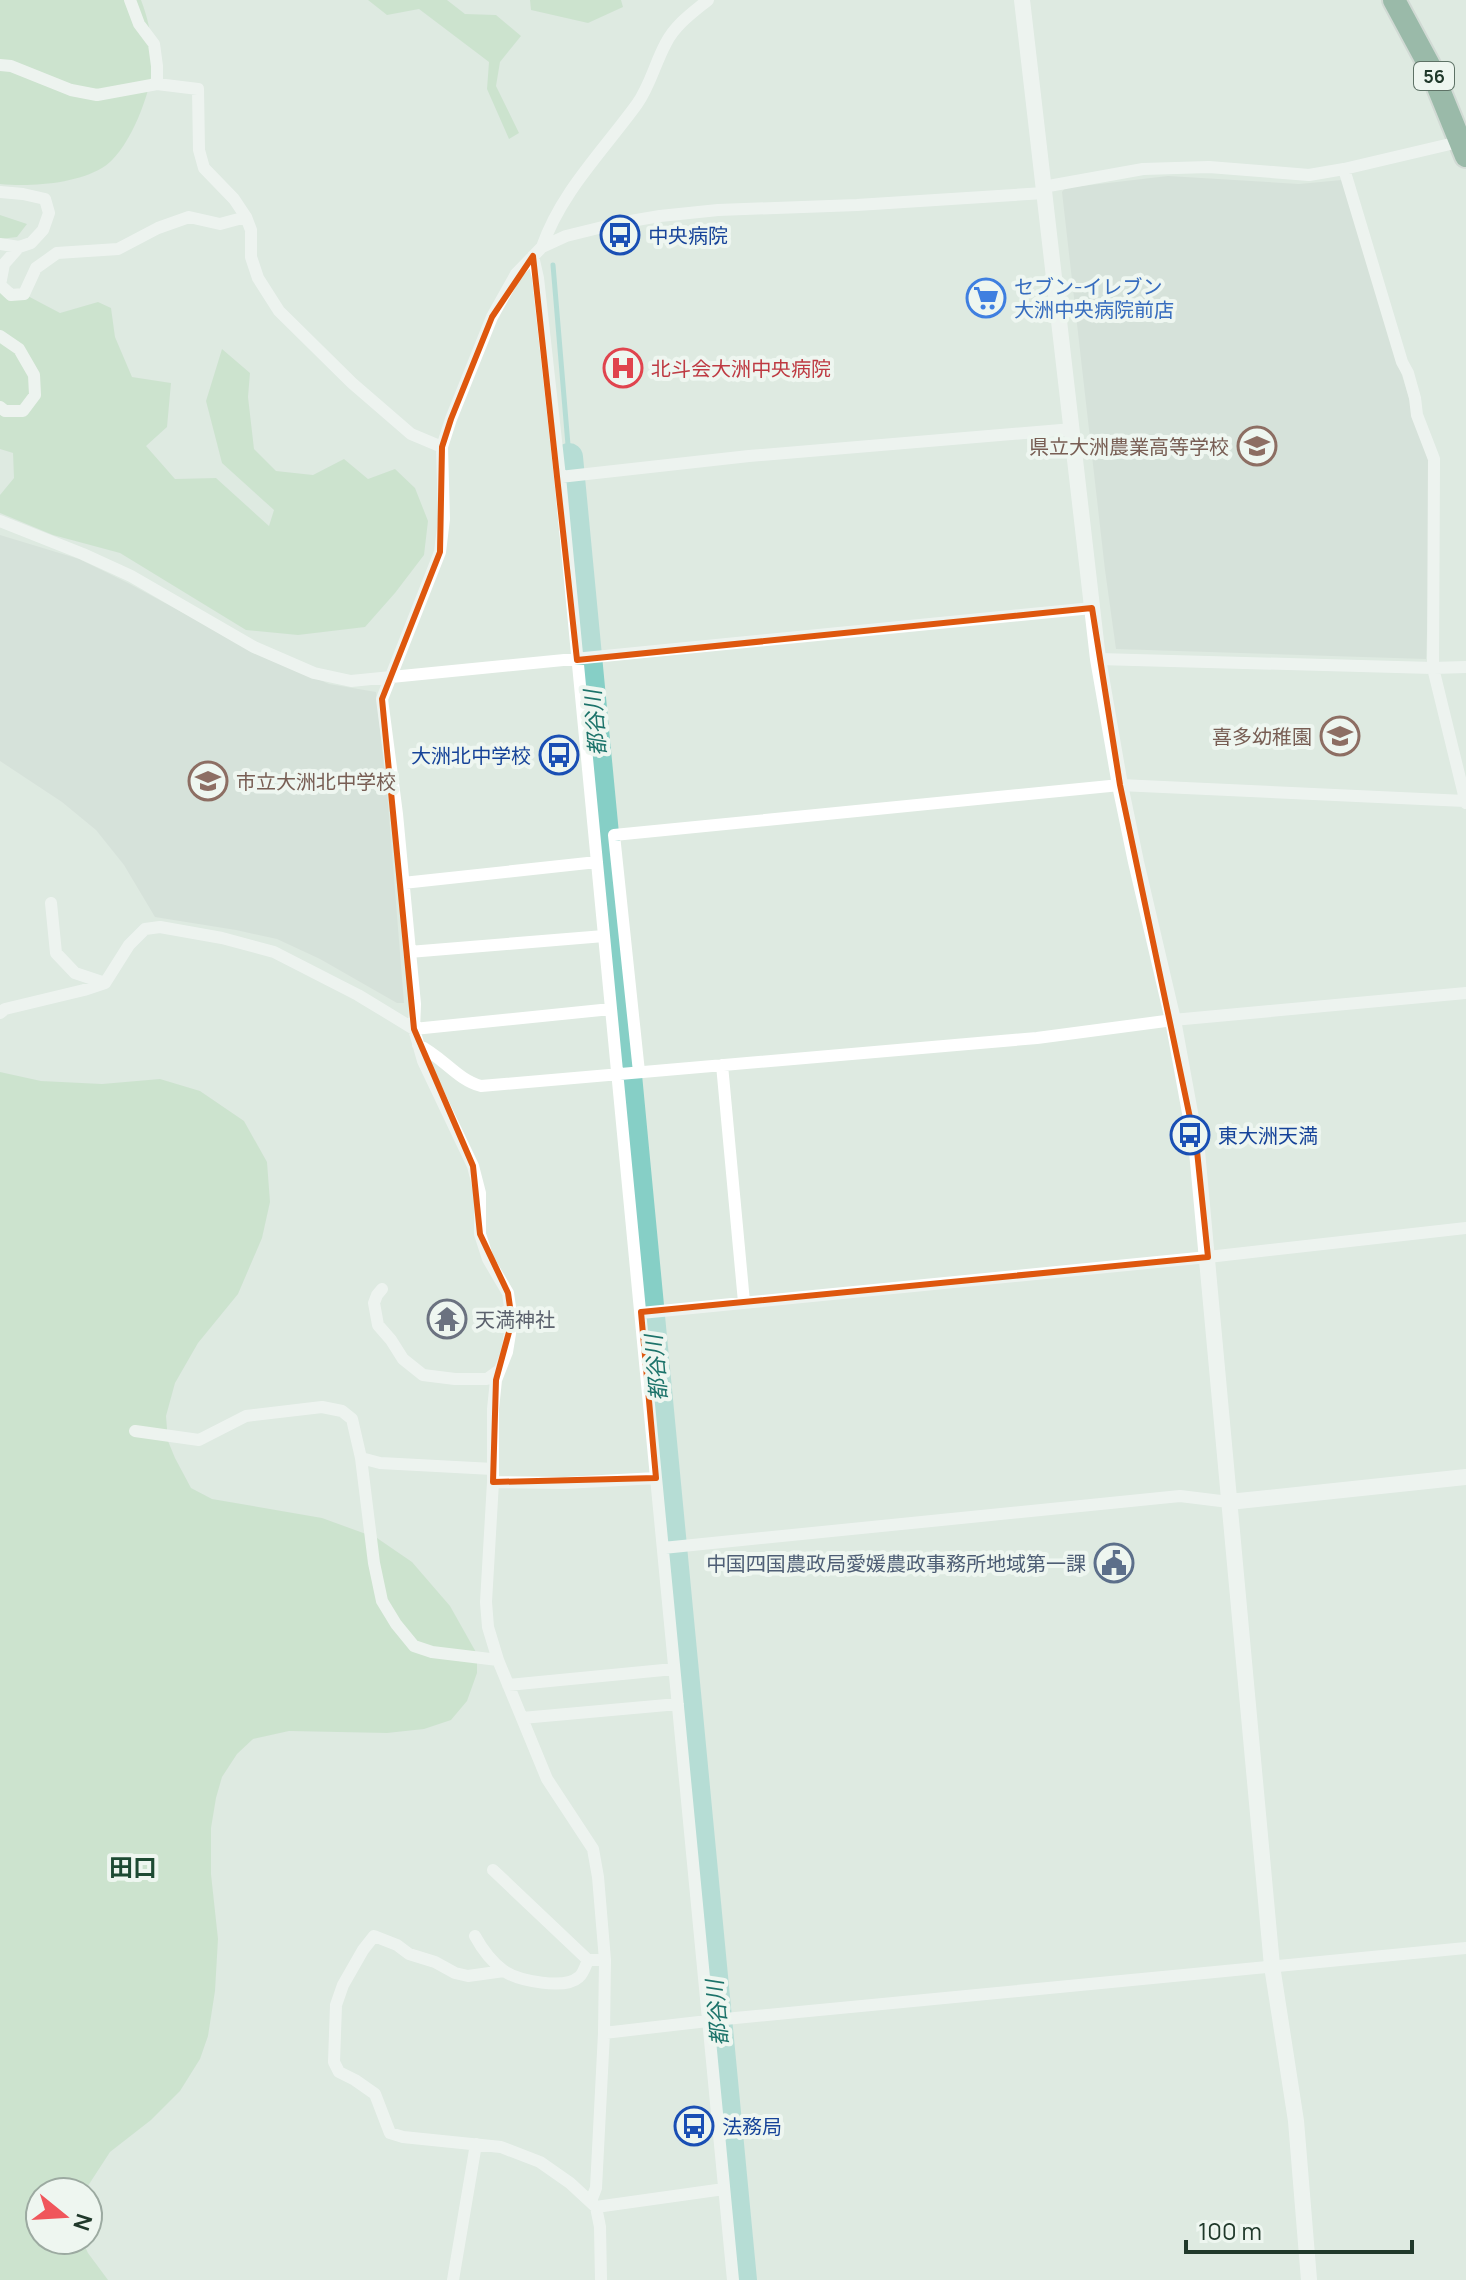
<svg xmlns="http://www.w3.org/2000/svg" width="1466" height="2280" viewBox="0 0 1466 2280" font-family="Manrope,'Noto Sans JP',sans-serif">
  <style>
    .built { fill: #cdd9d0 }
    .green { fill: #b7dbb7 }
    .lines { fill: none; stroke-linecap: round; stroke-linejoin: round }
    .stream { stroke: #86cfc6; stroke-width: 5 }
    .river { stroke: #86cfc6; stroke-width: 28 }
    .trunk-casing { stroke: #c1c8c4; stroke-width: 26 }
    .minor { stroke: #fff; stroke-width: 12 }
    .tertiary { stroke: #fff; stroke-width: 16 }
    .trunk { stroke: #488264; stroke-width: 22 }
    .marked { fill: none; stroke: #de570e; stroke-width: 6; stroke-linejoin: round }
    .labels { text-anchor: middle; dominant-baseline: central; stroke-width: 8; stroke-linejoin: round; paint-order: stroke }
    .shield { fill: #eef6f0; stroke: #5e7266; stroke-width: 2 }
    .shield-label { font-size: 18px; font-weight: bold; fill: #20392b }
    .transit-label { font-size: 20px; fill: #164399; stroke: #eef6f0; text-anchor: start }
    .shop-label { font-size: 20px; fill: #366cbe; stroke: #eef6f0; text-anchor: start }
    .health-label { font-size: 20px; fill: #be3a42; stroke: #eef6f0; text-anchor: start }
    .education-label { font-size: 20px; fill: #785e54; stroke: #eef6f0; text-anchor: end }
    .worship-label { font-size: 20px; fill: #5b616d; stroke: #eef6f0; text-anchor: start }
    .service-label { font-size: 20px; fill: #4e5e75; stroke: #eef6f0; text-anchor: end }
    .water-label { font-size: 22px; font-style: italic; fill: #1c736a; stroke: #eef6f0 }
    .quarter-label { font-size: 24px; font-weight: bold; fill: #1d4a33; stroke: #eef6f0 }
  </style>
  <rect width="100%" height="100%" fill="#deeae1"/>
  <!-- built -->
  <path class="built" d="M1168,176l131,8 43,-4 91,296 -7,183 -310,-10 -11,-79 -43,-378 3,-4z
    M0,535l79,24 49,24 122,66 79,35 47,8 12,111 16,200h-7l-77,-44 -43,-20 -41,-9 -81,-13 -31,-52 -28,-35 -34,-28 -62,-41z"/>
  <!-- green -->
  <path class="green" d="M0,0h141c8,20 14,50 11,72 -4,28 -25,82 -50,96 -27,16 -72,19 -102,16z
    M368,0h79l18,14 31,1 25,21 -21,26 -4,24 23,47 -10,6 -22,-50 2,-27 -70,-53 -32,6z
    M530,0h91l2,7 -35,16 -57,-13z
    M0,215l27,9 -10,13 -17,2z
    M0,285l24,9 36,19 38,-11 13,6 4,29 17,40 39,6 -4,44 -21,19 29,33 41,-1 53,48 5,-16 -52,-47 -16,-62 16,-52 28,24 -2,24 6,52 22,22 37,4 31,-16 24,20 27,-10 20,19 13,33 -4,34 -29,38 -30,34 -67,8 -52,-5 -126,-77 -67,-18 -53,-22v-18l14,-17 -1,-25 -13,-4z
    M0,1072l41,9 61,3 58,-5 40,12 44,30 23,41 3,40 -8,36 -24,56 -40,49 -23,40 -9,33 2,25 7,17 16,30 21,11 110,19 55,20 35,24 38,44 27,48v19l-10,28 -16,19 -27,9 -37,4 -98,-2 -36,8 -16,15 -15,23 -6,21 -5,30v46l7,65 -3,52 -7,45 -8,23 -20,32 -29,29 -41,32 -26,40h-44v48h42l6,13 20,27h-108z"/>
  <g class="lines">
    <!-- stream -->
    <path class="stream" d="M553,265l16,192"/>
    <!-- river -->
    <path class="river" d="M569,457l174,1823"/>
    <defs>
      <path id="trunk" d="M1394,0l35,65 37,91"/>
    </defs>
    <!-- trunk casing -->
    <use href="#trunk" class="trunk-casing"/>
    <!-- minor -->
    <path class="minor" d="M130,0l9,24 15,20 3,22v18
      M0,65l11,1 60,24 26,5 60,-11 41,5 1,61 5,18 30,31 12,18 5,13v27l7,21 21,33 73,72 59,51 31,13
      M1344,169l58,193 6,11 7,25 2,17 17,44 -1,209 33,135
      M1043,187l100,-18 66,-2 100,8 35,-6 119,-28
      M0,192l23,2 22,5 4,14 -6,17 -12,13 -12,4 -19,-3
      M19,247l-15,17 -4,21 11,10 13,-1 12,-26 21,-15 61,-4 40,-21 31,-11 31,7 26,-7
      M542,247c19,-55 61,-96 95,-143 13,-18 18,-41 29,-61 9,-18 26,-30 42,-43
      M533,256l5,22 22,199 173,1803
      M0,336l19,13 15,26 1,20 -12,16h-18l-5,-4
      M560,477l189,-21 324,-27
      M0,521l83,33 48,22 123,71 60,26 37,8 741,-73
      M1098,659l335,9 33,-1
      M403,883l194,-21
      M51,903l5,50 19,20 30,10
      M409,952l195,-16
      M0,1013l5,-4 79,-19 21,-7 24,-38 16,-16 15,-2 62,11 52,14 84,43 56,34 197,-20
      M418,1045c24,11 39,35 63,41l556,-48 136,-18 293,-27
      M722,1065l22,237
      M639,1072l-25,-237 506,-50 345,16
      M382,1289l-5,6 -3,8 4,22 13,15 12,19 20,16 32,4h32l11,-8
      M641,1313l567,-56 258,-29
      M135,1431l64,9 47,-24 76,-9 20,4 10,8 9,39 19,5 113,6
      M361,1458l13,105 8,38 14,23 18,22 18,6 66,8
      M493,1482l72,1 91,-5
      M663,1548l517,-52 49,6
      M508,1685l166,-16
      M522,1718l156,-14
      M493,1870l95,90h17
      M475,1936c7,13 17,26 29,35 15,10 61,19 75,6 4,-3 7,-12 9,-17
      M504,1971l-36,5 -13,-3 -20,-11 -26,-8 -12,-9 -23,-9 -11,14 -20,35 -7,20 -2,57 5,10 16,8 20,14 15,39 13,4 98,10 39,15 30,21 26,24 4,20 1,53
      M604,2033l121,-14 741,-71
      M591,2201l5,-13 8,-155 1,-73 -7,-83 -5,-28 -46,-70 -49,-119 -10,-33 -2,-25 7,-120v-73l3,-29 11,-28 5,-31 -4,-28 -20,-34 -8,-25v-41l-7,-27 -50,-105 -9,-32 1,-25 -18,-190 -15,-115 58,-147 4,-33 -2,-72 9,-28 41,-102 24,-43 26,-27 24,-11 53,-13 41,-7 58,-6 139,-5 187,-12
      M596,2207l128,-18
      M453,2280l23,-136"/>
    <!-- tertiary -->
    <path class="tertiary" d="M1022,0l76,659 22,126 16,77 37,158 24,131 75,815 24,155 13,159
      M1229,1502l237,-25"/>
    <!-- trunk -->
    <use href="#trunk" class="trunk"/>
  </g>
  <!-- marked area -->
  <path d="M0 0H1466V2280H0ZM533,256l44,404 515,-52 28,177 77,366 11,106 -567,55 15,166 -163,4 3,-102 16,-59 -4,-28 -28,-59 -7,-68 -59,-137 -32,-330 58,-147 2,-105 9,-28 41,-102z" fill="#deeae1" fill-opacity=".55" fill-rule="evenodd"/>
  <path class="marked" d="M533,256l44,404 515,-52 28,177 77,366 11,106 -567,55 15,166 -163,4 3,-102 16,-59 -4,-28 -28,-59 -7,-68 -59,-137 -32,-330 58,-147 2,-105 9,-28 41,-102z"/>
  <!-- icons -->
  <defs>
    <symbol id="bus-ring" viewBox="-11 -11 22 22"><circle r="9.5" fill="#eef6f0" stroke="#1a4fb4" stroke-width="1.5"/><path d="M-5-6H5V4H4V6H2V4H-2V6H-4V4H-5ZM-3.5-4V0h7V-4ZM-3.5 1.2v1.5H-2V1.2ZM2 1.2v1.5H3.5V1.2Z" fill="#1a4fb4"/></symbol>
    <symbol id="supermarket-ring" viewBox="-11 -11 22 22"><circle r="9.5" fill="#eef6f0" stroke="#3f7fe0" stroke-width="1.5"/><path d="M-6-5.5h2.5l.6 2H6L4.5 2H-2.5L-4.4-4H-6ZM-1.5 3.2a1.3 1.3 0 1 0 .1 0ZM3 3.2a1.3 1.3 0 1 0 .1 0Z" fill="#3f7fe0"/></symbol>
    <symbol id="hospital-ring" viewBox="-11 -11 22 22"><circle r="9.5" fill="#eef6f0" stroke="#e0444e" stroke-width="1.5"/><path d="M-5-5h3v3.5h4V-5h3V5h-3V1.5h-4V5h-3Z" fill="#e0444e"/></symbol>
    <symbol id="school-ring" viewBox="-11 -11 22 22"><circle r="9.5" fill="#eef6f0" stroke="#8d6e63" stroke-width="1.5"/><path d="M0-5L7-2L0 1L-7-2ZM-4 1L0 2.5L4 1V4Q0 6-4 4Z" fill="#8d6e63"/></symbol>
    <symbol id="temple-ring" viewBox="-11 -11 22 22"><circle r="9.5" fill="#eef6f0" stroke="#6b7280" stroke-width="1.5"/><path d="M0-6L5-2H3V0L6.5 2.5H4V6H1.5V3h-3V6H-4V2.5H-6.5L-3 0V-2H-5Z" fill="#6b7280"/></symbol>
    <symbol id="civic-ring" viewBox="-11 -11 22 22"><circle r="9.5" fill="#eef6f0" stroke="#5c6f8a" stroke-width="1.5"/><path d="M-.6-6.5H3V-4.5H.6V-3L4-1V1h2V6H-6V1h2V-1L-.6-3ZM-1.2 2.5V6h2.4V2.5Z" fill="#5c6f8a"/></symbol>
  </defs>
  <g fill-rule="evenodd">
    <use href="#bus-ring" x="598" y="213" width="44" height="44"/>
    <use href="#supermarket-ring" x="964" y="276" width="44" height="44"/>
    <use href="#hospital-ring" x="601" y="346" width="44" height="44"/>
    <use href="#school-ring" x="1235" y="424" width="44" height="44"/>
    <use href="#school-ring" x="1318" y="714" width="44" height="44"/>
    <use href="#bus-ring" x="537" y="733" width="44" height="44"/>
    <use href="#school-ring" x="186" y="759" width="44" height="44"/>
    <use href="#bus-ring" x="1168" y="1113" width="44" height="44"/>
    <use href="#temple-ring" x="425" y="1297" width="44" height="44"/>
    <use href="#civic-ring" x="1092" y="1541" width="44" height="44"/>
    <use href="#bus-ring" x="672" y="2104" width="44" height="44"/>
  </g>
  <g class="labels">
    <!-- shield labels -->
    <rect class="shield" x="1414" y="62" width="40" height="28" rx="6"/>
    <g class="shield-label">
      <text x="1434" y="76">56</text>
    </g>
    <!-- transit labels -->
    <g class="transit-label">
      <text x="648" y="235">中央病院</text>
      <text x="531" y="755" text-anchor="end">大洲北中学校</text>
      <text x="1218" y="1135">東大洲天満</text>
      <text x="722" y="2126">法務局</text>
    </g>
    <!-- shop labels -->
    <g class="shop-label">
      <text x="1014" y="286">セブン-イレブン<tspan x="1014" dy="23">大洲中央病院前店</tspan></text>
    </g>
    <!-- health labels -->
    <g class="health-label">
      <text x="651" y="368">北斗会大洲中央病院</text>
    </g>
    <!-- education labels -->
    <g class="education-label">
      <text x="1229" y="446">県立大洲農業高等学校</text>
      <text x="1312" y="736">喜多幼稚園</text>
      <text x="236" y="781" text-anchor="start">市立大洲北中学校</text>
    </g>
    <!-- worship labels -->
    <g class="worship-label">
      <text x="475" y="1319">天満神社</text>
    </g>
    <!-- service labels -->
    <g class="service-label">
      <text x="1086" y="1563">中国四国農政局愛媛農政事務所地域第一課</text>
    </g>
    <!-- water labels -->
    <g class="water-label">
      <text transform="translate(595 723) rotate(-95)">都谷川</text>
      <text transform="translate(656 1368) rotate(-95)">都谷川</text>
      <text transform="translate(717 2013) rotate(-95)">都谷川</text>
    </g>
    <!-- quarter labels -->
    <g class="quarter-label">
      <text x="133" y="1866">田口</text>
    </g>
  </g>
  <!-- north arrow -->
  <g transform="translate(64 2216) rotate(108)"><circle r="38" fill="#eef6f0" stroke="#9caaa1" stroke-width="2"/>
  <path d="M0-6L14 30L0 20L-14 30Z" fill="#f0565b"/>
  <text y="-12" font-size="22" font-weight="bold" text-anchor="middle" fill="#20392b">N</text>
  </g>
  <!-- scale -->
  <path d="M1186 2240v12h226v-12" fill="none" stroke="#20392b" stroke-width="4"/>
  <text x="1198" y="2240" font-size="24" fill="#20392b" stroke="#eef6f0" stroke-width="6" paint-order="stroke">100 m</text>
</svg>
